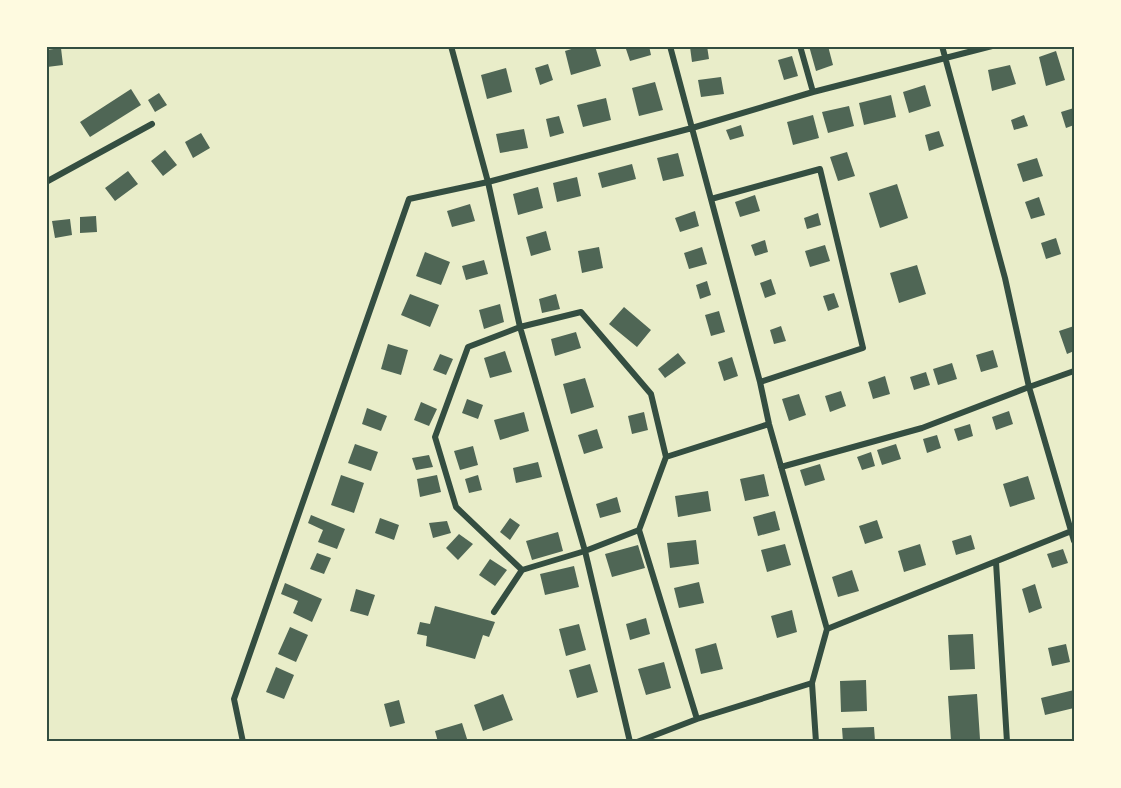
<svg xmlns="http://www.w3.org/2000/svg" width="1121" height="788" viewBox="0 0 1121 788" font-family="Ubuntu,sans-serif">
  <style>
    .building { fill: #4f6655 }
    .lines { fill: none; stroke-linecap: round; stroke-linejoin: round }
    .minor { stroke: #344e41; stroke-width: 6 }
    .neatline { fill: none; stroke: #344e41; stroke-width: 2 }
  </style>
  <rect width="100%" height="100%" fill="#e9edc9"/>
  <!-- building -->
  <path class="building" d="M581,46h14l6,20 -30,9 -6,-24z
    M625,46h24l2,9 -21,6z
    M707,46l2,13 -17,3 -2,-15z
    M809,46h19l5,19 -17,6z
    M61,48l2,17 -16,2 -1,-17z
    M1056,51l9,29 -19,6 -7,-29z
    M792,56l6,20 -14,4 -6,-20z
    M548,64l5,16 -13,5 -5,-17z
    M1010,65l6,19 -24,7 -4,-21z
    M506,68l6,24 -25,7 -6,-24z
    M721,77l3,17 -23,3 -3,-17z
    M655,82l8,28 -24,6 -7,-28z
    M925,85l6,21 -22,7 -6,-21z
    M131,89l10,16 -51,32 -10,-15z
    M159,93l8,12 -12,7 -7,-12z
    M891,95l5,22 -32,8 -5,-22z
    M606,98l5,22 -28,7 -6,-22z
    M849,106l5,20 -26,7 -6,-21z
    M1074,108v17l-8,3 -5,-16z
    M813,115l6,23 -26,7 -6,-23z
    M1024,115l4,11 -14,4 -3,-10z
    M559,116l5,17 -14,4 -4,-18z
    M741,125l3,11 -14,4 -4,-10z
    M524,129l4,19 -28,5 -4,-19z
    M939,131l5,15 -15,5 -4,-16z
    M201,133l9,15 -17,10 -8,-16z
    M165,150l12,15 -14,11 -12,-15z
    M847,152l8,24 -17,5 -8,-24z
    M678,153l6,23 -21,5 -6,-23z
    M1037,158l6,18 -20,6 -6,-18z
    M632,164l4,15 -34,9 -4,-15z
    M128,171l10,13 -23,17 -10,-13z
    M577,177l4,19 -24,6 -4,-19z
    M897,184l11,34 -28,10 -11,-35z
    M538,187l5,21 -25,7 -5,-21z
    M755,195l5,16 -20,6 -5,-15z
    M1039,197l6,18 -14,4 -6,-17z
    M470,204l5,17 -23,6 -5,-16z
    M695,211l4,15 -19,6 -5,-14z
    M818,213l3,12 -14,4 -3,-11z
    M96,216l1,16 -17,1v-16z
    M70,219l2,16 -17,3 -3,-17z
    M546,231l5,19 -20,6 -5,-19z
    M1056,238l5,16 -15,5 -5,-16z
    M765,240l3,12 -13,4 -4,-11z
    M825,245l5,16 -20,6 -5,-16z
    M599,247l4,21 -21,5 -4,-22z
    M702,247l5,17 -18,5 -5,-16z
    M425,252l25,10 -9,23 -25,-9z
    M484,260l4,14 -22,6 -4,-14z
    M917,265l9,29 -27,9 -9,-30z
    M771,279l5,15 -11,4 -5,-15z
    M707,281l4,14 -11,4 -4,-14z
    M834,293l5,14 -11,4 -5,-15z
    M410,294l29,11 -9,22 -29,-12z
    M556,294l4,15 -18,4 -3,-14z
    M500,304l4,18 -20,7 -5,-19z
    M624,307l27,23 -14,17 -28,-23z
    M719,311l6,21 -14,4 -6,-21z
    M781,326l5,15 -12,3 -4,-14z
    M1074,326v25l-7,3 -8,-23z
    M576,332l5,16 -26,8 -4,-17z
    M388,344l20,6 -7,25 -20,-6z
    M993,350l5,17 -17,5 -5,-17z
    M505,351l7,21 -22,6 -6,-20z
    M678,353l8,10 -21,15 -7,-9z
    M440,354l13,5 -7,16 -13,-5z
    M732,357l6,19 -14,5 -6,-19z
    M952,363l5,16 -19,6 -5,-16z
    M926,372l4,13 -16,5 -4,-13z
    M885,376l5,18 -17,5 -5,-17z
    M585,378l9,29 -23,7 -8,-30z
    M841,391l5,15 -16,6 -5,-16z
    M799,394l7,21 -17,6 -7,-22z
    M467,399l16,6 -5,14 -16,-6z
    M421,402l16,7 -8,17 -15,-6z
    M367,408l20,8 -6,15 -19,-7z
    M1009,411l4,13 -17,6 -4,-13z
    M524,412l5,19 -29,9 -6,-20z
    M644,412l4,18 -16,4 -4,-18z
    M970,424l3,12 -15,5 -4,-12z
    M597,429l6,19 -19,6 -6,-19z
    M937,435l4,13 -14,5 -4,-14z
    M355,444l23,8 -7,19 -23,-8z
    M896,444l5,15 -19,6 -5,-15z
    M473,446l5,19 -18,5 -6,-19z
    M871,452l4,14 -13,4 -5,-13z
    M429,455l4,12 -17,3 -4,-12z
    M538,462l4,15 -26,6 -3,-15z
    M820,464l5,16 -20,6 -5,-16z
    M764,474l5,22 -24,5 -5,-22z
    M341,475l23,8 -10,30 -23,-8z
    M437,475l4,17 -21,5 -3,-18z
    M478,475l4,15 -13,3 -4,-14z
    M1028,476l7,23 -25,8 -7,-23z
    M708,491l3,20 -33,6 -3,-21z
    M617,497l4,15 -21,6 -4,-14z
    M775,511l5,19 -22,6 -5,-19z
    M311,515l34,14 -8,20 -19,-7 5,-12 -15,-7z
    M380,518l19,7 -5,15 -19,-7z
    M510,518l10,7 -10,15 -10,-8z
    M877,520l6,18 -18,6 -6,-18z
    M447,521l4,12 -18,5 -4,-15z
    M558,532l5,19 -31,9 -6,-19z
    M459,534l14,10 -15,16 -12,-12z
    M971,535l4,14 -19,6 -4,-14z
    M696,540l3,24 -29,4 -3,-25z
    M785,544l6,21 -24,7 -6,-22z
    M920,544l6,21 -22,7 -6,-21z
    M638,545l7,23 -33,9 -7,-23z
    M1063,549l5,14 -16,5 -5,-14z
    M317,553l14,5 -7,16 -14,-5z
    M490,559l17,11 -12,16 -16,-11z
    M574,566l5,21 -34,8 -5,-21z
    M852,570l7,21 -21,6 -6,-20z
    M699,582l5,21 -25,5 -5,-20z
    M285,583l37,16 -10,23 -19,-9 5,-12 -17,-7z
    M1035,584l7,24 -13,5 -7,-24z
    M356,589l19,6 -7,21 -18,-5z
    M435,606l60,16 -6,15 -6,-2 -8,24 -49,-13 1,-10 -10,-2 3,-12 10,2z
    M792,610l5,22 -20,6 -6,-22z
    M646,618l4,16 -20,6 -4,-16z
    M579,624l7,26 -20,6 -7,-27z
    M290,627l18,8 -12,27 -18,-8z
    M973,634l2,35 -25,1 -2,-35z
    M716,643l7,26 -22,5 -6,-25z
    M1066,644l4,18 -18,4 -4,-18z
    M664,662l7,26 -25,7 -8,-26z
    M590,664l8,28 -21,6 -8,-28z
    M276,667l18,8 -10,24 -18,-7z
    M866,680l1,31 -26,1 -1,-31z
    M1074,690v18l-29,7 -4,-17z
    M503,694l10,26 -30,11 -9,-26z
    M977,694l3,45 -29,2 -3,-45z
    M399,700l6,23 -15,4 -6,-23z
    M462,723l6,19h-30l-3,-11z
    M874,727l1,14 -32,1 -1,-14z"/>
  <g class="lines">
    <!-- minor -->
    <path class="minor" d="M451,46l37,136 32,145 65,224 45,191
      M670,46l90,336 9,42 58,205 -15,54 4,59
      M800,46l13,46
      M942,46l63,232 24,109 45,154
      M46,182l106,-58
      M711,199l109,-30 43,179 -103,34
      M581,312l70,82 15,63 -27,73 -54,21 -63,19 -66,-63 -21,-70 33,-90 52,-20z
      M666,457l103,-33
      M781,467l141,-39 107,-41 45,-16
      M639,530l58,189
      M996,562l11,180
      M494,612l28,-42
      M827,629l247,-99
      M243,742l-9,-43 175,-500 79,-17 204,-54 121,-36 179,-46
      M637,742l60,-23 115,-36"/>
  </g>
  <!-- border -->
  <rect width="1121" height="788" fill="none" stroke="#fefae0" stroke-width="96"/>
  <rect x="48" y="48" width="1025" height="692" class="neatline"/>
</svg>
